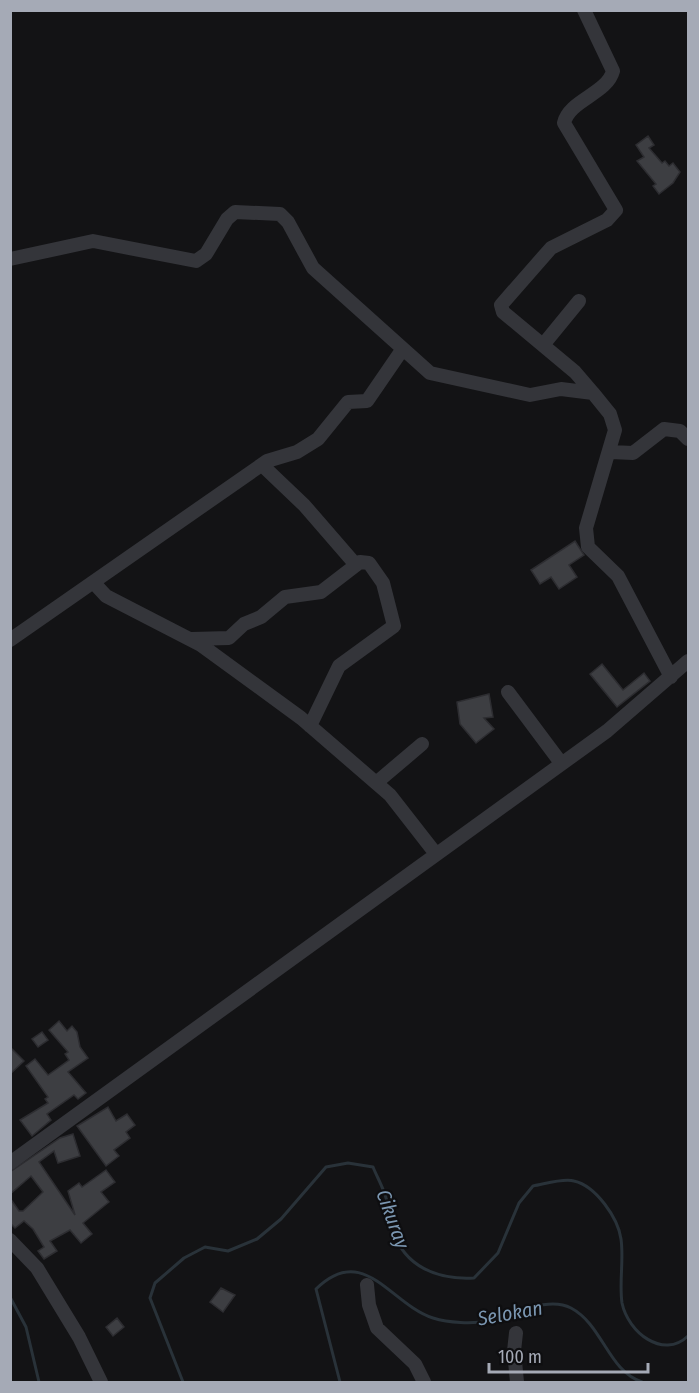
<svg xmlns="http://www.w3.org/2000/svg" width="699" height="1393" viewBox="0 0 699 1393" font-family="'Fira Sans Condensed',sans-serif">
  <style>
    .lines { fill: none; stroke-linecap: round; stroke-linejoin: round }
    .stream { stroke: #293239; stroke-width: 3 }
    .building { fill: #3d3e42; stroke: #2d2d31; stroke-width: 1.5 }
    .minor { stroke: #34353a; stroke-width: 14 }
    .labels { text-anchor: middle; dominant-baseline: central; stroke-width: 4.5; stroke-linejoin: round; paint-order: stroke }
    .water-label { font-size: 20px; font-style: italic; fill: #7b97b2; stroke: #0e0e10 }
  </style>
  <rect width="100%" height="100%" fill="#131315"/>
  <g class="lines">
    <!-- stream -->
    <path class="stream" d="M10,1297l16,30 13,55
      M183,1382l-33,-84 5,-15 29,-25 21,-11 23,4 29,-12 24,-20 45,-52 22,-4 25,4c4,10 10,20 13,31 4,10 4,21 7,32 11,37 45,50 81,48l24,-25 21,-50 14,-17c12,-2 30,-8 41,-5 22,5 44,37 47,58 3,21 -2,43 1,64 6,29 41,57 66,33
      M340,1382l-24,-93c48,-47 74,15 117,29 16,5 39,6 55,3 25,-4 58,-26 83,-13 32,17 37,63 71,74"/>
  </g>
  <!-- building -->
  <path class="building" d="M648,136l6,9 -5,3 13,15 3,-2 4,5 4,-3 7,9 -7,11 -14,11 -6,-8 3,-2 -19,-23 7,-4 -8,-12z
    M575,541l9,14 -15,10 8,12 -18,12 -8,-12 -11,7 -9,-14z
    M602,664l21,26 21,-17 6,8 -33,26 -27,-33z
    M489,694l4,23 -9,1 10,11 -18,14 -16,-19 -3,-22z
    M59,1021l8,10 5,-5 5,6 3,15 8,11 -20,14 18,21 -8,6 -4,-4 -27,19 4,6 -19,16 -12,-16 28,-17 -3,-4 3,-2 -22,-31 9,-7 13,16 21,-15 -4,-6 3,-2 -19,-22z
    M42,1032l6,8 -10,7 -6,-8z
    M10,1047l14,14 -14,13z
    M108,1107l8,14 11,-7 8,11 -9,7 4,6 -16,12 5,6 -13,10 -29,-40z
    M73,1134l7,22 -22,7 -4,-12 -15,11 36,53 -7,-24 11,-8 3,4 24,-17 9,12 -14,10 8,10 -26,21 9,11 -11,9 -11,-13 -20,11 7,10 -13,8 -6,-8 6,-4 -11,-18 -9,-8 -9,7 -5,-5v-25l9,13h4l20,-19 -12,-16 -21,18v-22l50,-34z
    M221,1288l14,7 -12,17 -13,-10z
    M117,1318l7,9 -11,9 -7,-9z"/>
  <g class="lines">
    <!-- minor -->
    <path class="minor" d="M584,10l29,61c-6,23 -44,29 -49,52l52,87 -9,10 -56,28 -50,57 2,7 72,60 18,21
      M10,259l83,-18 103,20 10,-7 21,-35 8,-7 45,2 8,8 25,46 117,105 100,22 31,-6 32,4 17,21 5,16 -29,98 2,19 30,29 53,101
      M543,345l36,-44
      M611,452l22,1 31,-24 16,2 8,8
      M262,465l42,40 52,60
      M94,583l12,13 95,49 100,73 89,77 46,59
      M192,639l37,-1 15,-14 17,-7 24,-20 36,-5 39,-30 9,1 14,20 11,43 -55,40 -29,60
      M10,640l257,-179 30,-9 21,-13 30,-37 19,-1 35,-51
      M508,692l53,71
      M376,783l46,-39
      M10,1163l597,-432 81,-70
      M10,1240l27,28 42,69 22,45
      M367,1285l2,20 8,23 38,36 9,18
      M516,1333l-2,18 3,31"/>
  </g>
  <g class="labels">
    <!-- water labels -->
    <g class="water-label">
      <text transform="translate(393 1219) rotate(70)">Cikuray</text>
      <text transform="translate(510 1313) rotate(-10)">Selokan</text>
    </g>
  </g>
  <!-- border -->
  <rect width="699" height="1393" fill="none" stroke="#a5aab6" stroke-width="24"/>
  <!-- scale -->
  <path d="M489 1363v9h159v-9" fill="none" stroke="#a5aab6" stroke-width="3"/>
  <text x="498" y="1363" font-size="18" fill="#a5aab6" stroke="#0e0e10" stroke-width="4.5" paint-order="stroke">100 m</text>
</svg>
